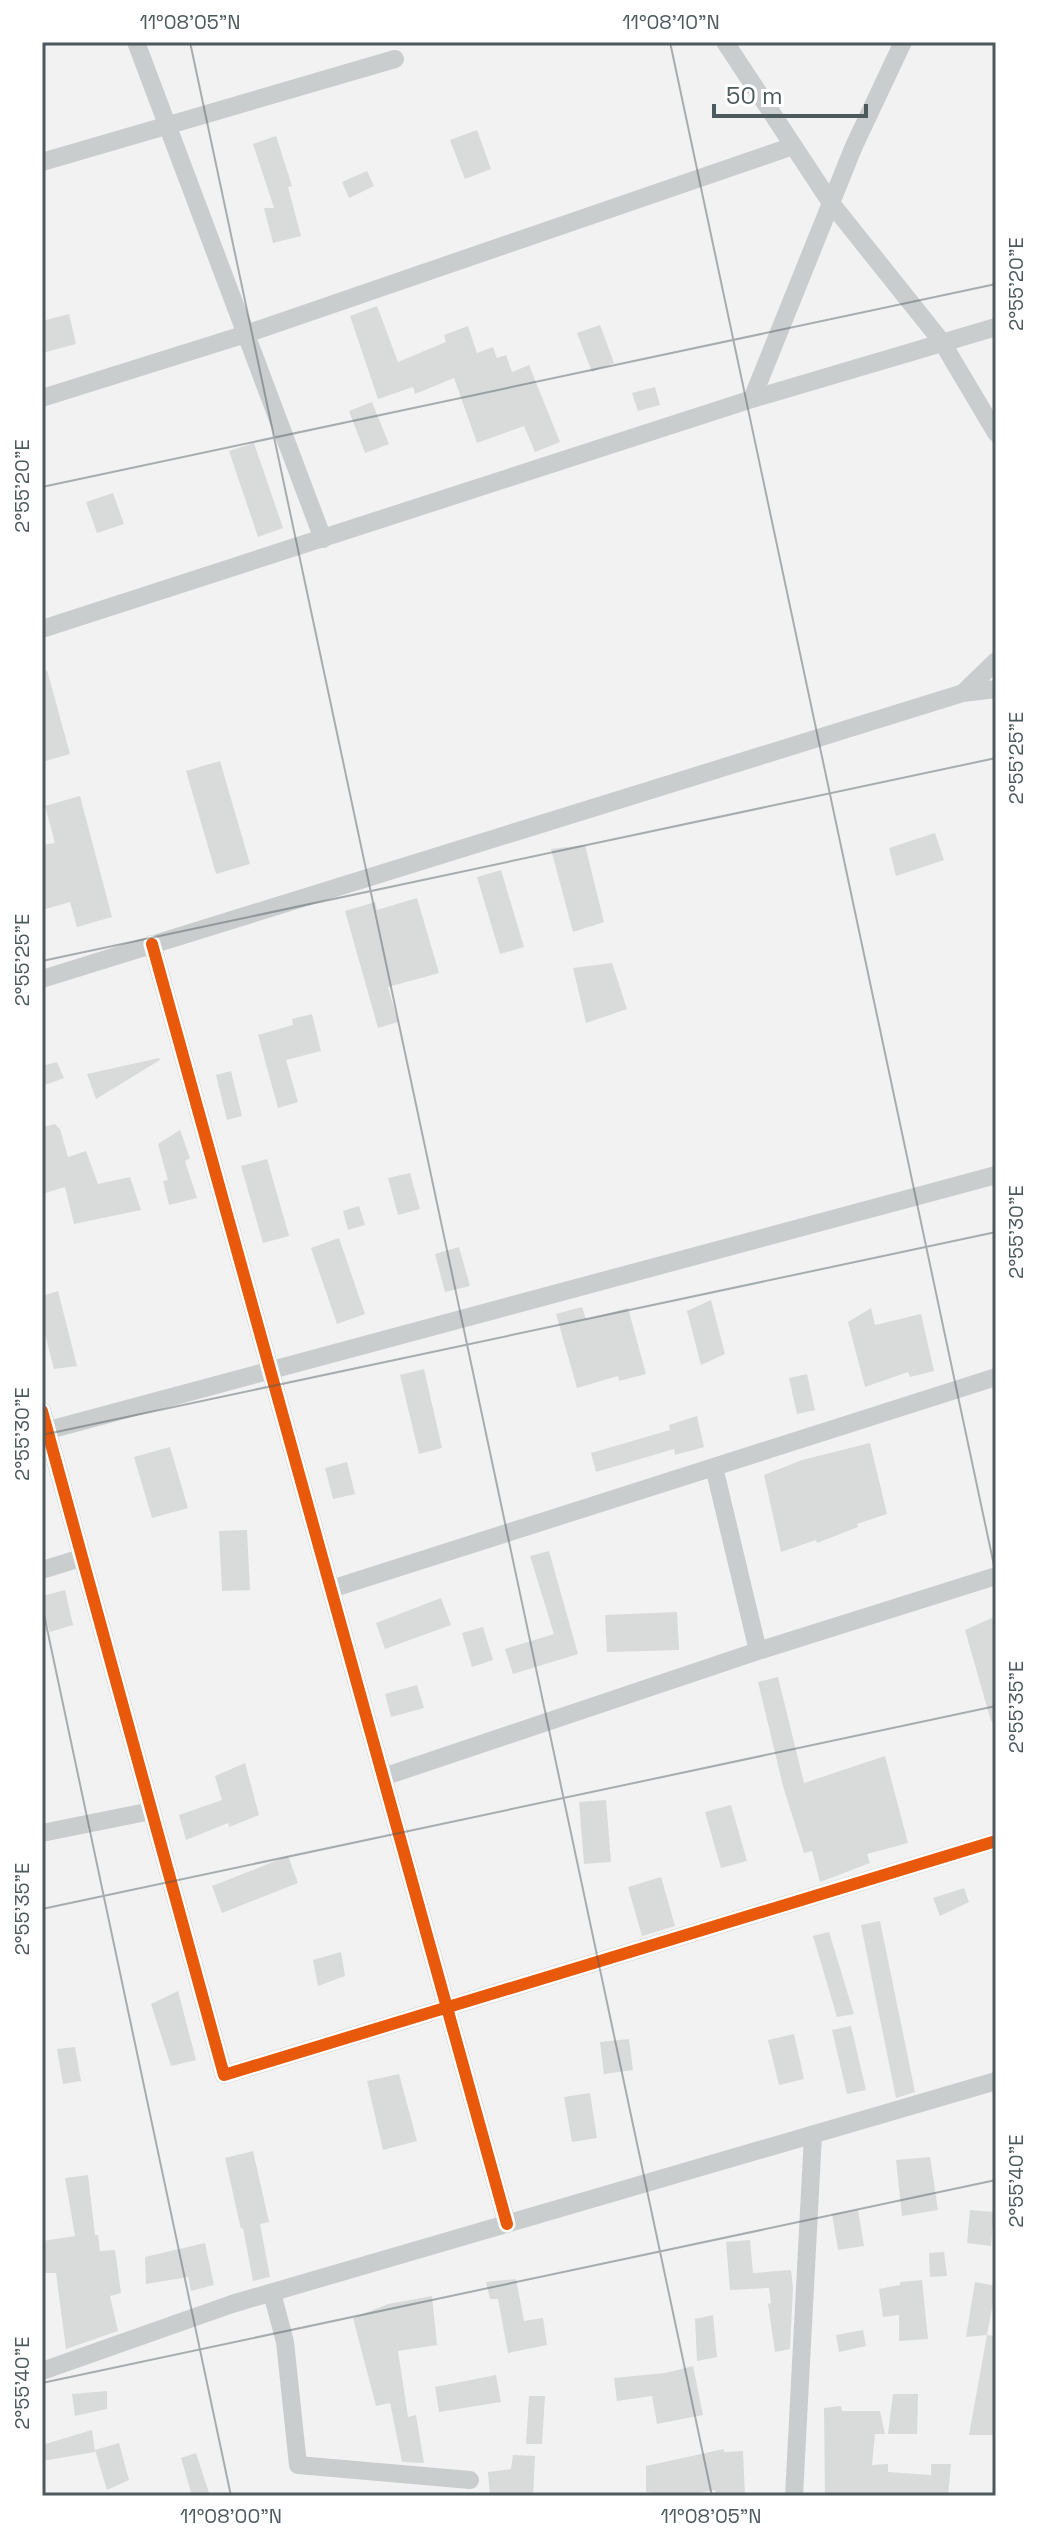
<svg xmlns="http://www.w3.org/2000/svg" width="1038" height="2538" viewBox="0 0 1038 2538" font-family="'Space Grotesk',sans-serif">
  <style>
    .building { fill: #d9dada }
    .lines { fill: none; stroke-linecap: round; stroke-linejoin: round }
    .street { stroke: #cacdce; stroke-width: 18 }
    .cycleway-casing { stroke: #fff; stroke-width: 17 }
    .cycleway { stroke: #e8590c; stroke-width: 12 }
    .ticks { fill: none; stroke: #4c595d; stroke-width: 2; stroke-opacity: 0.45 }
    .neatline { fill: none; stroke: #4c595d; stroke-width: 3 }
    .ticks-label { font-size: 20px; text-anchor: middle; fill: #4c595d }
  </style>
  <rect width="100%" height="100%" fill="#f3f2f2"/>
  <!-- building -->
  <path class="building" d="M477,130l14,39 -26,10 -15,-39z
    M276,136l16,50 -4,1 13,49 -28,7 -9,-35h10l-21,-64z
    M367,171l7,15 -25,12 -7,-16z
    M377,306l21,56 48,-20 -2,-7 24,-9 9,27 16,-6 4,11 9,-3 6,17 17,-7 31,77 -25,10 -11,-26 -47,17 -23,-65 -39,16 -2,-7 -35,12 -28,-83z
    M69,314l7,30 -34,9v-32z
    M600,325l14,38 -22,9 -15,-39z
    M655,387l5,18 -22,6 -6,-18z
    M372,402l17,42 -24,9 -16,-42z
    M254,443l29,85 -25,9 -29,-86z
    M113,493l11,31 -27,9 -11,-31z
    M47,670l23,84 -28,8v-91z
    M220,761l30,103 -34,10 -30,-103z
    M80,796l32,121 -35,10 -7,-25 -28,8v-65l13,-2 -10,-37z
    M935,833l9,27 -48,16 -7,-28z
    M585,845l19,77 -31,10 -22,-83z
    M501,870l23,77 -24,7 -23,-77z
    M417,898l22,75 -51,14 10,35 -20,6 -33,-117 30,-9 2,8z
    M612,963l15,46 -41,14 -13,-55z
    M312,1014l9,37 -35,9 12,42 -20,6 -20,-73 35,-10 -1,-6z
    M159,1058l1,2 -64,39 -9,-25z
    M57,1062l7,16 -22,8v-20z
    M231,1071l11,45 -15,4 -11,-45z
    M55,1124l5,5 8,28 18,-6 12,33 32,-7 11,33 -67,14 -9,-37 -23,7v-67z
    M180,1130l10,28 -5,3 12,37 -28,7 -6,-24 5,-1 -10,-36z
    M267,1159l22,77 -26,7 -22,-77z
    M410,1173l10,36 -22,6 -10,-37z
    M359,1206l6,19 -17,5 -5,-19z
    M339,1238l26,76 -28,10 -26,-76z
    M459,1247l11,39 -25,6 -10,-38z
    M58,1291l19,75 -23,3 -12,-46v-27z
    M711,1300l14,54 -24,11 -14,-54z
    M582,1307l4,12 42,-11 18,66 -27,7 -1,-5 -41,12 -21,-74z
    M871,1308l4,17 46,-11 13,57 -24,6 -2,-5 -43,15 -17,-65z
    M424,1369l18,79 -23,6 -19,-79z
    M807,1374l8,36 -18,4 -8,-36z
    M697,1416l7,31 -29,8 -1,-6 -78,23 -5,-19 79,-23 -1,-5z
    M870,1443l17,71 -30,10 1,3 -41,16 -1,-3 -35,12 -17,-77 38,-15z
    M170,1447l18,61 -36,10 -18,-61z
    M347,1462l8,32 -22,5 -8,-31z
    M247,1530l3,60 -28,1 -3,-60z
    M549,1551l29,103 -65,20 -8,-25 49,-15 -24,-78z
    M65,1590l8,35 -23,7 -8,-22v-14z
    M441,1598l10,27 -66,24 -9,-26z
    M677,1612l2,38 -72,2 -2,-37z
    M996,1616v105h-5l-26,-91z
    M483,1627l10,33 -21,7 -10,-34z
    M778,1677l26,106 81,-27 23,87 -41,11 3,9 -50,19 -8,-31 -8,2 -21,-67 -25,-104z
    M417,1685l7,23 -33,9 -6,-23z
    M245,1763l14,52 -30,12 -1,-4 -42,17 -7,-25 43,-15 -7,-24z
    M606,1800l5,62 -27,2 -5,-62z
    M731,1805l16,56 -26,7 -16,-56z
    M288,1856l10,27 -76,30 -10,-27z
    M661,1877l14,49 -33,10 -14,-49z
    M964,1888l5,14 -29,14 -7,-18z
    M880,1921l35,171 -19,6 -35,-173z
    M829,1932l25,82 -17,3 -24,-81z
    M341,1952l4,24 -27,10 -5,-26z
    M178,1991l18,69 -25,6 -20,-62z
    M851,2026l15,64 -19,4 -15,-64z
    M794,2034l10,45 -25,6 -11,-45z
    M629,2039l4,31 -29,4 -4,-32z
    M75,2047l6,34 -18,3 -6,-35z
    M399,2074l18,67 -34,9 -16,-69z
    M590,2093l7,45 -25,4 -8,-45z
    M253,2151l16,71 -9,2 10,53 -17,4 -10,-53 -2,1 -16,-71z
    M930,2157l8,53 -36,6 -6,-56z
    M88,2175l7,60h3l2,16 15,-1 6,43 -11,3 8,35 -52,18 -10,-76h-14v-32l33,-5 -10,-58z
    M858,2210l6,36 -26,4 -6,-36z
    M970,2210l24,2 -3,34 -24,-3z
    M750,2240l3,33 38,-3 2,18 -3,61 -15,3 -7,-48 3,-1 -2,-15 -39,2 -4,-48z
    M205,2243l9,42 -23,6 -3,-14 -42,7 -1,-27z
    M944,2252l3,24 -17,1 -1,-24z
    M516,2279l8,42 19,-3 4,27 -39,8 -10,-54h-8l-4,-17z
    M922,2280l6,59 -29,2v-26l-16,2 -4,-28 21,-4v-3z
    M975,2282l21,4 -9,49 -21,2z
    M432,2296l5,49 -39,6 10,66 8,-2 8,48 -22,-1 -12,-59 -14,3 -23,-88 35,-14z
    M713,2315l4,42 -20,4 -2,-42z
    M863,2330l3,16 -27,6 -3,-17z
    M987,2335l9,1v87l-2,12h-25z
    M693,2366l10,49 -46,9 -5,-28 -35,5 -3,-23 51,-5z
    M496,2375l5,27 -62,10 -4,-25z
    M107,2391v18l-32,7 -3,-22z
    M893,2394h25l-1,40h-29z
    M529,2396h16l-3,48h-16z
    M841,2406l1,5h38l5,23h-10l-3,31 16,-1v8l43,3v-11h20l-3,32h-123l-1,-88z
    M92,2430l3,22 -53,9v-16z
    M119,2443l10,37 -22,10 -12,-40z
    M724,2449v3l19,-1 2,45h-29l-1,-6 -32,6 -37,-4v-26z
    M196,2453l14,43h-18l-11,-38z
    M513,2455l22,1 -2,40h-43l-2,-24 23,-3z"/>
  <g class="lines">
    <!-- street -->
    <path class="street" d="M136,42l187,497
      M725,42l106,161 111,139 54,91
      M42,162l353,-103
      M42,398l204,-64 547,-188
      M752,399l102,-253 49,-104
      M42,629l710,-230 244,-72
      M963,693l33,-32
      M152,944l355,1280
      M42,979l921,-286 33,-4
      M42,1411l182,664 772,-234
      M49,1430l947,-255
      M714,1467l44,184
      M42,1570l39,-12
      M331,1589l665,-212
      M383,1777l375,-126 238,-75
      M42,1833l109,-22
      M272,2293l13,49 13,123 172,15
      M42,2371l190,-67 764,-223
      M794,2496l19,-361"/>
    <defs>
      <path id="cycleway" d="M152,944l355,1280
        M42,1411l182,664 772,-234"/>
    </defs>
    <!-- cycleway casing -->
    <use href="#cycleway" class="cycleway-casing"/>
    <!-- cycleway -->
    <use href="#cycleway" class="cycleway"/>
  </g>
  <!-- ticks -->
  <path class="ticks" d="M190,42l522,2454M670,42l326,1533M42,487l954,-203M42,961l954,-203M42,1435l954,-203M42,1605l189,891M42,1909l954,-203M42,2383l954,-203"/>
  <!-- border -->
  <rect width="1038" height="2538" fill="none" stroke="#ffffff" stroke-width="88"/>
  <!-- scale -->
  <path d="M714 104v12h152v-12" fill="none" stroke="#4c595d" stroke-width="4"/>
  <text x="726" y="104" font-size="24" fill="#4c595d" stroke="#ffffff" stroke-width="6" paint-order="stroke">50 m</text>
  <rect x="44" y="44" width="950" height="2450" class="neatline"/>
  <g class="ticks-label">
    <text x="190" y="29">11°08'05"N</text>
    <text x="671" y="29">11°08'10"N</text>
    <text transform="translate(1016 284) rotate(-90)" y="7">2°55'20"E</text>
    <text transform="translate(22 486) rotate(-90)" y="7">2°55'20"E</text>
    <text transform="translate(1016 758) rotate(-90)" y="7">2°55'25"E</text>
    <text transform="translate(22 960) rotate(-90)" y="7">2°55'25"E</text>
    <text transform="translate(1016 1232) rotate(-90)" y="7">2°55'30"E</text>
    <text transform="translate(22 1434) rotate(-90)" y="7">2°55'30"E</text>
    <text transform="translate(1016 1707) rotate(-90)" y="7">2°55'35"E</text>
    <text transform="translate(22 1909) rotate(-90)" y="7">2°55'35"E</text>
    <text transform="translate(1016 2181) rotate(-90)" y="7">2°55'40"E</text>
    <text transform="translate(22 2383) rotate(-90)" y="7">2°55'40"E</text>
    <text x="231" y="2523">11°08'00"N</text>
    <text x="711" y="2523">11°08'05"N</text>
  </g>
</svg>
